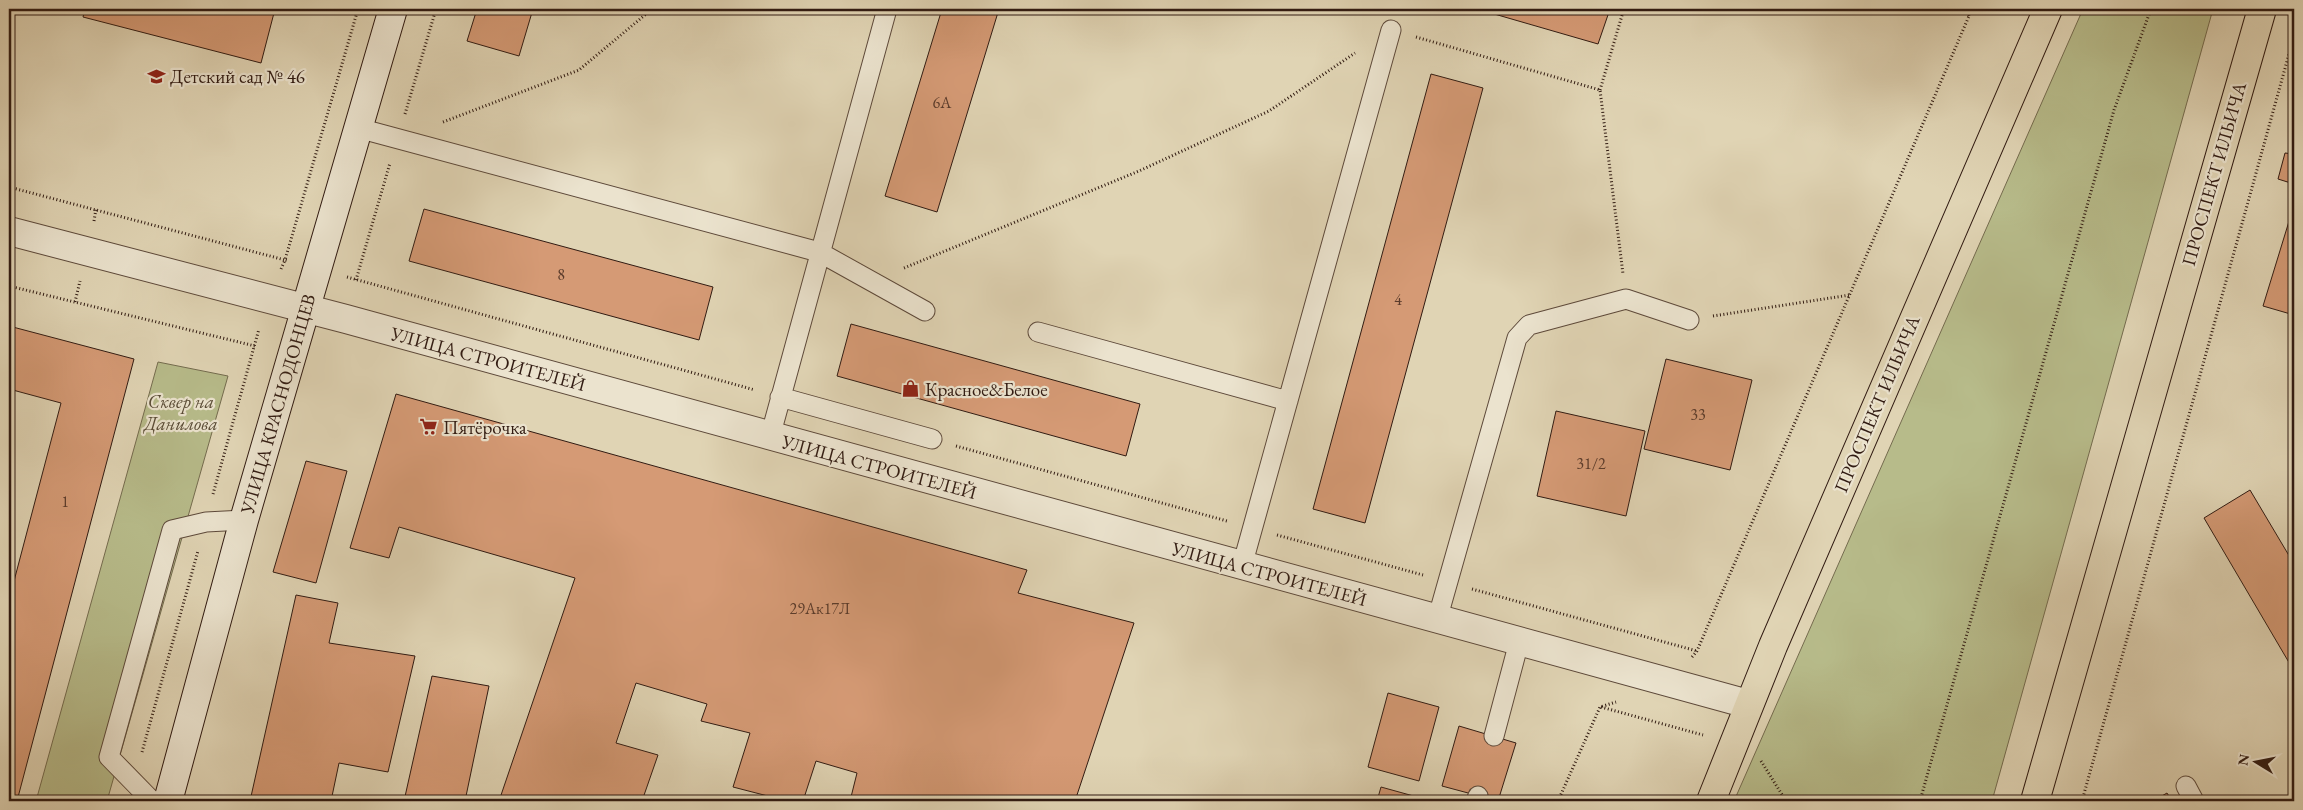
<svg xmlns="http://www.w3.org/2000/svg" width="2303" height="810" viewBox="0 0 2303 810" font-family="'EB Garamond',serif">
  <style>
    .green { fill: #b7bb8a; stroke: #746b4e }
    .building { fill: #d59a75; stroke: #311b12 }
    .lines { fill: none; stroke-linecap: round; stroke-linejoin: round }
    .lane-casing { stroke: #5d493a; stroke-width: 21 }
    .street-casing { stroke: #5d493a; stroke-width: 30 }
    .secondary-casing { stroke: #311b12; stroke-width: 30 }
    .primary-casing { stroke: #311b12; stroke-width: 30 }
    .path { stroke: #311b12; stroke-width: 3; stroke-dasharray: 1 2.5; stroke-linecap: butt }
    .lane { stroke: #ebe3ce; stroke-width: 19 }
    .street { stroke: #ebe3ce; stroke-width: 28 }
    .secondary { stroke: #ebe3ce; stroke-width: 28 }
    .primary { stroke: #e0d4b4; stroke-width: 28 }
    .labels { text-anchor: middle; dominant-baseline: central; stroke-width: 4.5; stroke-linejoin: round; paint-order: stroke }
    .number-label { font-size: 16px; fill: #5a3b2b }
    .poi-label { font-size: 19px; fill: #311b12; stroke: #ebe3ce; text-anchor: start }
    .street-label { font-size: 19px; fill: #311b12; stroke: #ebe3ce }
    .park-label { font-size: 19px; font-style: italic; fill: #594b36; stroke: #ebe3ce }
  </style>
  <rect width="100%" height="100%" fill="#e0d4b4"/>
  <filter id="stains"><feTurbulence type="fractalNoise" baseFrequency=".004" numOctaves="4"/><feColorMatrix values="0 0 0 0 .2 0 0 0 0 .09 0 0 0 0 .02 0 0 0 .5 -.17"/></filter>
  <radialGradient id="worn" r=".72"><stop offset=".6" stop-color="#630" stop-opacity="0"/><stop offset="1" stop-color="#630" stop-opacity=".3"/></radialGradient>
  <!-- green -->
  <path class="green" d="M2083,9h130l-221,792h-258z
    M158,362l70,14 -121,425h-71z"/>
  <!-- building -->
  <path class="building" d="M85,9h190l-14,54 -178,-46z
    M477,9h56l-14,47 -52,-15z
    M942,9h57l-62,203 -52,-16z
    M1477,9h133l-12,35z
    M1431,74l52,14 -118,435 -52,-14z
    M2285,153l9,1v30l-16,-5z
    M2294,205v110l-31,-9z
    M424,209l289,78 -14,53 -290,-79z
    M851,324l289,80 -14,52 -289,-80z
    M9,326l125,33 -117,442h-8v-201l52,-197 -52,-14z
    M1666,359l86,21 -22,90 -86,-21z
    M396,394l631,176 -9,23 116,30 -59,178h-225l7,-28 -41,-12 -13,40h-16l-54,-14 17,-54 -49,-12 6,-17 -71,-21 -20,60 42,12 -16,46h-143l76,-223 -176,-51 -10,31 -39,-10z
    M1556,411l89,20 -19,85 -89,-20z
    M306,461l41,10 -31,112 -43,-11z
    M2250,490l44,74v107l-90,-153z
    M296,595l42,8 -9,40 86,13 -27,116 -49,-9 -8,38h-81z
    M432,676l57,10 -24,115h-61z
    M1388,693l51,14 -20,74 -51,-14z
    M1459,726l57,17 -18,58 -56,-15z
    M1381,787l47,13v1h-51z
    M2167,793l5,8h-19z"/>
  <g class="lines">
    <defs>
      <path id="lane" d="M358,128l461,124 106,59
        M1038,332l250,69
        M780,397l152,42
        M770,437l117,-428
        M1242,566l149,-536
        M1437,620l80,-282 12,-13 97,-26 63,21
        M1494,736l25,-94
        M2186,786l8,15
        M152,801l-43,-44 63,-227 34,-8 38,-2
        M1476,801l2,-5"/>
      <path id="street" d="M9,231l337,88 1402,385"/>
      <path id="secondary" d="M168,801l76,-281 149,-511"/>
      <path id="primary" d="M1711,801l62,-155 275,-637
        M2035,801l227,-792"/>
    </defs>
    <!-- lane casing -->
    <use href="#lane" class="lane-casing"/>
    <!-- street casing -->
    <use href="#street" class="street-casing"/>
    <!-- secondary casing -->
    <use href="#secondary" class="secondary-casing"/>
    <!-- primary casing -->
    <use href="#primary" class="primary-casing"/>
    <!-- path -->
    <path class="path" d="M1965,9l4,7
      M1416,37l184,53 23,184
      M1600,90l23,-78 3,-3
      M405,114l31,-105
      M443,122l136,-52 73,-61
      M9,187l276,73 73,-251
      M94,221l2,-12
      M904,268l235,-97 130,-60 86,-58
      M281,269l4,-9 3,1
      M347,277l408,113
      M356,280l34,-117
      M9,286l246,60
      M75,302l5,-21
      M1713,316l137,-21
      M956,446l271,75
      M213,494l46,-165
      M1277,535l146,40
      M1472,589l225,62
      M1692,657l5,-6 275,-642
      M1601,707l102,28
      M142,752l56,-201
      M1761,761l25,40
      M1558,801l42,-94 16,-5
      M1920,801l194,-691 37,-101
      M2082,801l212,-765"/>
    <!-- lane -->
    <use href="#lane" class="lane"/>
    <!-- street -->
    <use href="#street" class="street"/>
    <!-- secondary -->
    <use href="#secondary" class="secondary"/>
    <!-- primary -->
    <use href="#primary" class="primary"/>
  </g>
  <!-- icons -->
  <defs>
    <symbol id="school-bare" viewBox="-9 -9 18 18"><path d="M0-5L7-2L0 1L-7-2ZM-4 1L0 2.5L4 1V4Q0 6-4 4Z" fill="#8f2418" stroke="#ebe3ce" stroke-width="2.5" paint-order="stroke"/></symbol>
    <symbol id="shop-bare" viewBox="-9 -9 18 18"><path d="M-5-2.5h2.3a2.7 3.5 0 0 1 5.4 0H5L5.5 6h-11ZM-1.5-2.5h3a1.5 2.3 0 0 0-3 0Z" fill="#8f2418" stroke="#ebe3ce" stroke-width="2.5" paint-order="stroke"/></symbol>
    <symbol id="supermarket-bare" viewBox="-9 -9 18 18"><path d="M-6-5.5h2.5l.6 2H6L4.5 2H-2.5L-4.4-4H-6ZM-1.5 3.2a1.3 1.3 0 1 0 .1 0ZM3 3.2a1.3 1.3 0 1 0 .1 0Z" fill="#8f2418" stroke="#ebe3ce" stroke-width="2.5" paint-order="stroke"/></symbol>
  </defs>
  <g fill-rule="evenodd">
    <use href="#school-bare" x="144" y="64" width="25" height="25"/>
    <use href="#shop-bare" x="898" y="376" width="25" height="25"/>
    <use href="#supermarket-bare" x="416" y="414" width="25" height="25"/>
  </g>
  <g class="labels">
    <!-- number labels -->
    <g class="number-label">
      <text x="942" y="102">6А</text>
      <text x="561" y="274">8</text>
      <text x="1398" y="299">4</text>
      <text x="1698" y="414">33</text>
      <text x="1591" y="463">31/2</text>
      <text x="65" y="501">1</text>
      <text x="820" y="608">29Ак17Л</text>
    </g>
    <!-- poi labels -->
    <g class="poi-label">
      <text x="170" y="76">Детский сад № 46</text>
      <text x="925" y="389">Красное&amp;Белое</text>
      <text x="443" y="427">Пятёрочка</text>
    </g>
    <!-- street labels -->
    <g class="street-label">
      <text transform="translate(2214 174) rotate(-74)">ПРОСПЕКТ ИЛЬИЧА</text>
      <text transform="translate(488 359) rotate(15)">УЛИЦА СТРОИТЕЛЕЙ</text>
      <text transform="translate(278 404) rotate(-74)">УЛИЦА КРАСНОДОНЦЕВ</text>
      <text transform="translate(1877 404) rotate(-67)">ПРОСПЕКТ ИЛЬИЧА</text>
      <text transform="translate(879 467) rotate(15)">УЛИЦА СТРОИТЕЛЕЙ</text>
      <text transform="translate(1269 574) rotate(15)">УЛИЦА СТРОИТЕЛЕЙ</text>
    </g>
    <!-- park labels -->
    <g class="park-label">
      <text x="181" y="401">Сквер на<tspan x="181" dy="22">Данилова</tspan></text>
    </g>
  </g>
  <!-- margin -->
  <rect width="2303" height="810" fill="none" stroke="#e0d4b4" stroke-width="30"/>
  <rect x="10" y="10" width="2283" height="790" fill="none" stroke="#311b12" stroke-width="2.5"/>
  <rect x="15" y="15" width="2273" height="780" fill="none" stroke="#311b12"/>
  <!-- north arrow -->
  <g transform="translate(2256 762) rotate(280)" stroke="#ebe3ce" stroke-width="4" paint-order="stroke">
  <path d="M0-4L9 19L0 12L-9 19Z" fill="#311b12"/>
  <text y="-8" font-size="14" font-weight="bold" text-anchor="middle" fill="#311b12">N</text>
  </g>
  <rect width="100%" height="100%" filter="url(#stains)"/>
  <rect width="100%" height="100%" fill="url(#worn)"/>
</svg>
